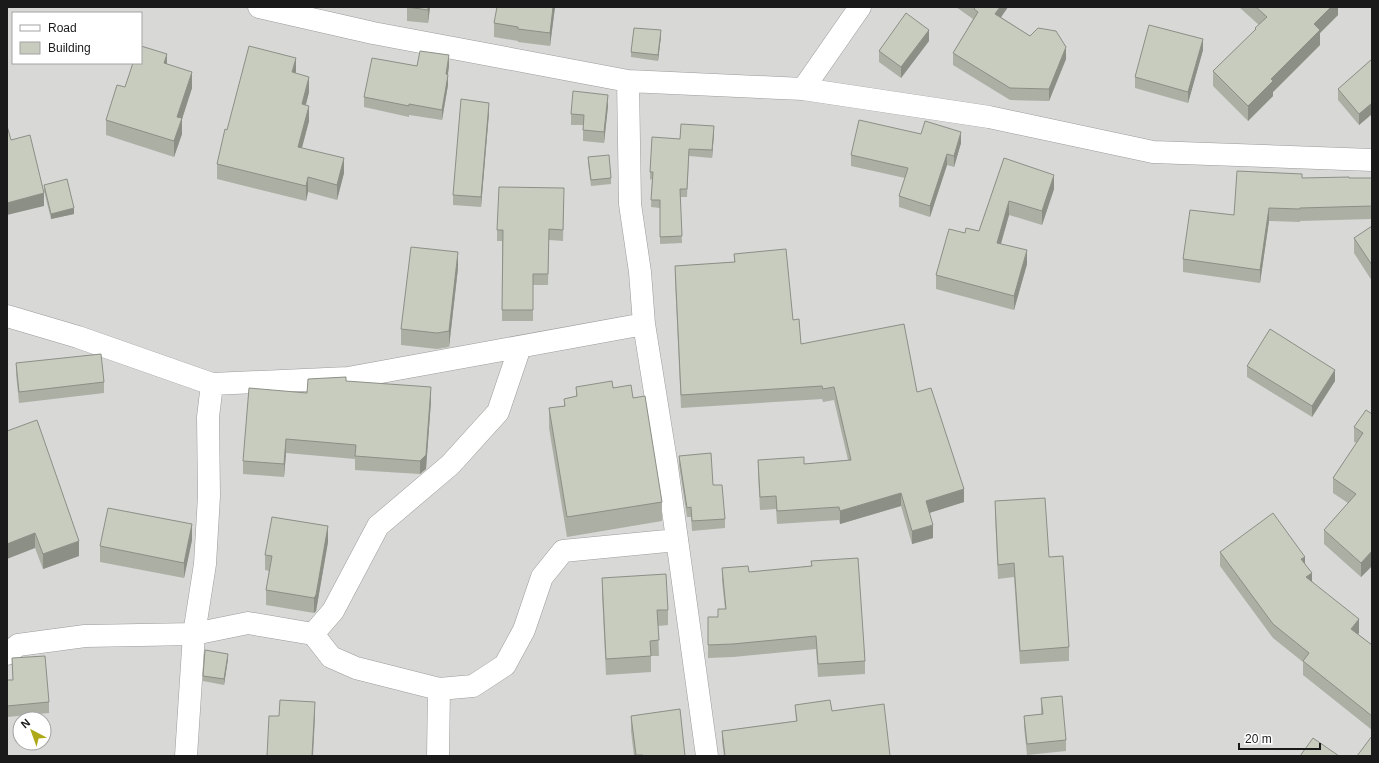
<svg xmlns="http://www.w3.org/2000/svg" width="1379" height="763" viewBox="0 0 1379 763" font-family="Arial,sans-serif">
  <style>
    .residential { fill: #d8d8d7; fill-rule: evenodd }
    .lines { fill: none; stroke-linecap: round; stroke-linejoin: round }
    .minor-casing { stroke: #9b9b9b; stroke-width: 23 }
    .minor { stroke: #fff; stroke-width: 22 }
    .wall { fill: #abafa4 }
    .shaded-wall { fill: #8b8f86 }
    .building { fill: #c7ccbf; stroke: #8b8f86 }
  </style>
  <rect width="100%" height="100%" fill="#e4ebe1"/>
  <!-- residential -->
  <path class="residential" d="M7,7h1365v749h-1365zM13,13h128v50h-128zM20,719h24v24h-24z"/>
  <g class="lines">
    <defs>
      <path id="minor" d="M259,7l114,26 255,48 175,8 186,28 164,35 219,8
        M628,81l2,123 10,68 4,52 23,143 40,289
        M803,89l57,-82
        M7,316l71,21 134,47 136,-6 296,-54
        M313,634l20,-23 45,-85 72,-61 48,-53 22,-65
        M7,654l11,-9 67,-9 109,-2 54,-11 65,11 18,23 25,11 83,21 34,-3 32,-21 19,-35 18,-53 21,-26 114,-11
        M186,756l8,-122 11,-70 4,-68 -1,-79 4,-33
        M438,756l1,-67"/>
    </defs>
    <!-- minor casing -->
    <use href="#minor" class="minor-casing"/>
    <!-- minor -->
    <use href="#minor" class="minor"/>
  </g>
  <!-- wall -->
  <path class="wall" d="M407,7h23l-2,16 -21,-2z
    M555,7l-5,39 -32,-4v-1l-24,-4v-14z
    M956,7h52l-7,10 65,42 -17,42 -39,-1 -57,-35v-12l20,-34z
    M1239,7h99v8l-18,18v12l-47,47v4l-25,25 -35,-35v-15l42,-41v-2l4,-3z
    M661,36l-3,25 -27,-4v-5z
    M929,41l-28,37 -22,-16v-11z
    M1203,50l-15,53 -53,-15v-11z
    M1372,59v55l-13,11 -21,-25v-11z
    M167,64l25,24 -10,31v15l-8,23 -68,-22v-15l19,-33z
    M417,66h32l-1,9v10l-6,35 -33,-5v2l-45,-10v-10z
    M296,73l13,19 -3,13 3,16 -7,27 42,25 -7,27 -29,-8 -2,9 -89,-22v-15l10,-34z
    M608,106l-4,37 -21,-2v-16h-12v-11z
    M489,113l-8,94 -28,-2v-10z
    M714,133l-2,25 -23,-2 -2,41h-7l2,46 -22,1v-36l-9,-1 1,-28 -2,1v-8l30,-33z
    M921,134l40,9 -7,24 -7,-2 -17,52 -31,-10v-11l6,-18 -54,-12v-11z
    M588,157l23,21v6l-20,2 -3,-23z
    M1004,158l50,31 -12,36 -33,-10 -8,29 26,20 -13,46 -78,-21v-14l43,-44z
    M1302,178h70v41l-72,2v1l-31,-1 -9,62 -77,-11v-13l51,-44z
    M44,185l30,29 -23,5 -7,-28z
    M564,199l-1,42 -14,-1 -1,45h-15v36h-31v-80h-5v-11z
    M1372,226v55l-18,-28v-15z
    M734,254l59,66 8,24 116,48 47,110 -35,11 4,25 -21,6 -11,-38 -61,18 -1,-4 -62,4 -1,-15 -16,1 -2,-37v-13l46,4 44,-4 -14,-60 -11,2 -1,-3 -141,9 -6,-129v-13l59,-4z
    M458,268l-9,79 -12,2 -36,-4v-16z
    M16,363l88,19v11l-85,10 -3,-29z
    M1247,366l88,15 -23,36 -65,-40z
    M346,382l85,19 -5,68 -6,5 -65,-4v-11l-69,-6 -2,24 -41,-3v-13l64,-68z
    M576,387l37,1 20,10 29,104v19l-95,16 -18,-109v-20l15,-2v-7l12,-3z
    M1372,414v152l-11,11 -37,-33v-14l24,-27 -15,-10v-15l24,-35 -3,-1v-15z
    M7,431l72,125 -36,13 -8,-21z
    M679,456l34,29 12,34v9l-33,3 -1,-14h-4l-8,-52z
    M995,501l54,56 20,90v14l-49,3 -6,-87 -16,2 -3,-64z
    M192,540l-8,38 -84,-16v-16z
    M328,542l-12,69 -2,2 -48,-8v-15l3,-19 -4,-1v-15z
    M1220,552l85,11 7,18 47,52 -1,1 14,11v85l-69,-55v-13l-30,-24 -53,-72z
    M811,561l54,100v13l-47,3 -2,-28 -83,8 -25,1v-41h10v-8h7l-3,-28v-13l27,4 62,-6z
    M602,578l66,32v15l-10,1 1,30h-8v16l-45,3 -4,-81z
    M12,658l37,44v11l-42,4v-37h6z
    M228,659l-4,26 -21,-4v-5z
    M1041,698l25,42v11l-39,4 -3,-28v-11l17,-2z
    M795,705l37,6 58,45h-166l-2,-15v-10l74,-10z
    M631,716l54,40h-51l-3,-25z"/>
  <!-- shaded-wall -->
  <path class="shaded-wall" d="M428,7h2l-2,16z
    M553,7h2l-5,39v-13z
    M1000,7h8l-13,19v-12z
    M1331,7h7v8l-18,18v12l-47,47v4l-25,25v-15l66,-82z
    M661,30v6l-3,25v-6z
    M929,30v11l-28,37v-11z
    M1203,39v11l-15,53v-11z
    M1066,47v12l-17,42v-12z
    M167,54v15l-3,-6z
    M449,55v11l-3,19v-11z
    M296,58v15l-4,-1z
    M192,72v16l-10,31v15l-8,23v-16l3,-24z
    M448,75v10l-6,35v-10z
    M309,77v15l-7,27v-15z
    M608,95v11l-4,37v-11z
    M489,103v10l-8,94v-10z
    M1372,103v11l-13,11v-11z
    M309,106v15l-11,41v-15z
    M714,126v7l-2,25v-8z
    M961,132v11l-7,24v-11z
    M947,154v11l-17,52v-11z
    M344,158v15l-7,27v-15z
    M1054,175v14l-12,36v-14z
    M308,177v15l-2,9v-15z
    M44,193v13l-37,9v-12z
    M1009,201v14l-12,42v-14z
    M74,208v6l-23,5v-5z
    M1269,208v13l-9,62v-13z
    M1027,250v14l-13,46v-14z
    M458,252v16l-9,79v-16z
    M1335,370v11l-23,36v-11z
    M431,387v14l-5,68 -6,5v-13z
    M286,439v14l-2,24v-13z
    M964,489v13l-38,12v-13z
    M901,493v13l-61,18v-13z
    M192,524v16l-8,38v-15z
    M933,525v13l-21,6v-13z
    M328,526v16l-12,69 -2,2v-15z
    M35,533v15l-28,11v-15z
    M79,541v15l-36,13v-15z
    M1372,551v15l-11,11v-14z
    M1305,557v14l-4,-12z
    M1312,573v14l-6,-10z
    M1359,619v14l-8,10v-14z
    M228,654v5l-4,26v-6z
    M315,702v14l-2,40h-1z"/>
  <!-- building -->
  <path class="building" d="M407,7h21v3z
    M497,7h56l-3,26 -32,-4v-2l-24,-4z
    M974,7h26l-5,7 35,22 8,-8 18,3 10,16 -17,42 -39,-1 -57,-35 25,-41 -4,-3 1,-1z
    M1256,7h75l-17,17 6,6 -49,49 2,2 -25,25 -35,-35 43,-42 -1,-1 12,-11z
    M906,13l23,17 -28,37 -22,-16z
    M1149,25l54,14 -15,53 -53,-15z
    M634,28l27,2 -3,25 -27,-3z
    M141,46l26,8 -3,9 28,9 -15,45 5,1 -8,23 -68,-21 11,-35 8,2 8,-24h8z
    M249,46l47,12 -4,14 17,5 -7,27 7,2 -11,41 46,11 -7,27 -29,-8 -2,9 -89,-22 8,-35 2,1z
    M420,51l29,4 -3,19 2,1 -6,35 -33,-6v2l-45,-9 8,-39 45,8z
    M1372,59v44l-13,11 -21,-25z
    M573,91l35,4 -4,37 -21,-2 1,-15 -13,-1z
    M461,99l28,4 -8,94 -28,-2z
    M859,120l62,14 4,-13 36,11 -7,24 -7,-2 -17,52 -31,-10 9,-28 -57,-13z
    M681,124l33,2 -2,24 -23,-1 -2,40h-7l2,47 -22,1v-37h-9l2,-28h-3l2,-35 28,2z
    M7,126l4,14 19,-5 14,58 -37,10z
    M609,155l2,23 -20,2 -3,-23z
    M1004,158l50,17 -12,36 -33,-10 -12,42 30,7 -13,46 -78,-21 13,-46 16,4 1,-5 13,3z
    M1237,171l65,3v4l47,-1v1h23v28l-72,2v1l-31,-1 -9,62 -77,-11 7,-49 44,5z
    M67,179l7,29 -23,6 -7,-29z
    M499,187l65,1 -1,42 -14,-1 -1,45h-15v36h-31l1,-80h-6z
    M1372,226v39l-18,-27z
    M411,247l47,5 -9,79 -12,2 -36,-4z
    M786,249l7,71 6,-1 2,25 103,-20 13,68 14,-4 33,101 -38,12 7,24 -21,6 -11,-38 -61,18 -1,-4 -62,4 -1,-15 -16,1 -2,-37 46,-3v7l47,-4 -17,-73 -11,2 -1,-3 -141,9 -6,-129 60,-4 -1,-8z
    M1270,329l65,41 -23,36 -65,-40z
    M101,354l3,28 -85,10 -3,-29z
    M346,377v4l85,6 -5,68 -6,6 -65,-5 1,-11 -70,-6 -2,25 -41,-3 6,-73 58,5 1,-14z
    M612,381l1,7 18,-3 2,13 12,-2 17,106 -95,15 -18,-109 16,-2 -1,-7 13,-3 -1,-9z
    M1366,410l6,4v137l-11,12 -37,-33 32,-36 -23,-16 30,-45 -9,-6z
    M37,420l42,121 -36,13 -8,-21 -28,11v-113z
    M711,453l2,32h9l3,34 -33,2 -1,-14 -4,1 -8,-52z
    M1045,498l4,59 14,-1 6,91 -49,4 -6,-88 -16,2 -3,-64z
    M108,508l84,16 -8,39 -84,-17z
    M1273,513l32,44 -4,2 11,14 -6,4 53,42 -8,10 21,16v71l-69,-55 6,-8 -36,-29 -53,-72z
    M272,517l56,9 -12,69 -2,3 -48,-8 6,-34 -7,-1z
    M858,558l7,103 -47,3 -2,-28 -83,8 -25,1v-28h10v-8h8l-4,-41 26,-2 1,6 63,-6 -1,-5z
    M666,574l2,36h-11l2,30 -9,1 1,15 -45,3 -4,-81z
    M205,650l23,4 -4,25 -21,-3z
    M45,656l4,46 -42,4v-26h6l-1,-22z
    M1062,696l4,44 -39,4 -3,-28 19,-2 -2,-16z
    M280,700l35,2 -3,54h-45l2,-40h10z
    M830,700l2,11 52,-7 6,52h-165l-3,-25 75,-10 -2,-16z
    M680,709l5,47h-42v-1h-7l-5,-39z
    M1372,736v20h-15z
    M1313,738l26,18h-39z"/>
  <!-- border -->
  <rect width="1379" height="763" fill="none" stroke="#1a1a1a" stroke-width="16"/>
  <!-- legend -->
  <rect x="12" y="12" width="130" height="52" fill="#ffffff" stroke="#a3a3a3"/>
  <rect x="20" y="25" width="20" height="6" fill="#ffffff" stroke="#a3a3a3"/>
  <text x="48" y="32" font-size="12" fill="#1a1a1a">Road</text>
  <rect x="20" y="42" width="20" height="12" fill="#c7ccbf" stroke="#a3a3a3"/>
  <text x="48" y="52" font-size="12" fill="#1a1a1a">Building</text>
  <!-- north arrow -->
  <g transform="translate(32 731) rotate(319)"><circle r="19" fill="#ffffff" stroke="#a3a3a3"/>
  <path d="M0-3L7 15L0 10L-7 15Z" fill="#ada918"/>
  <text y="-6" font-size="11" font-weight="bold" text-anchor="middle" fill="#1a1a1a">N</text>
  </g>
  <!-- scale -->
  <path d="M1239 743v6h81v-6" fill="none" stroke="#1a1a1a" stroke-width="2"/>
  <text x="1245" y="743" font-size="12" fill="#1a1a1a" stroke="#ffffff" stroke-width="3" paint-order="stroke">20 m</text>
</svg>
